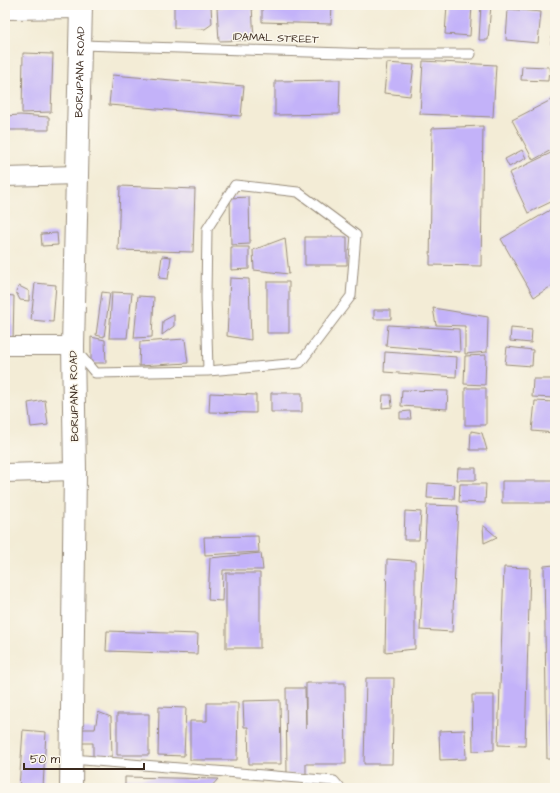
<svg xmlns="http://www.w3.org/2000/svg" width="560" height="793" viewBox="0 0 560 793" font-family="'Architects Daughter',sans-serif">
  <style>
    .building { fill: #c3b2f9 }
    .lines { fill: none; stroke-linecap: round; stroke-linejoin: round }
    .lane-casing { stroke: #978b7a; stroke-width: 11 }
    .street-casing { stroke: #978b7a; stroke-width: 20 }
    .primary-casing { stroke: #978b7a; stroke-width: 24 }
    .lane { stroke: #fff; stroke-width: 9 }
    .street { stroke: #fff; stroke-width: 18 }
    .primary { stroke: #fff; stroke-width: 22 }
    .labels { text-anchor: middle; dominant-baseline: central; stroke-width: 3; stroke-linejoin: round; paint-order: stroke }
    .street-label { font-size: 11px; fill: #3b2a1e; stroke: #fbf7ec }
  </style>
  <rect width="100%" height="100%" fill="#fbf7ec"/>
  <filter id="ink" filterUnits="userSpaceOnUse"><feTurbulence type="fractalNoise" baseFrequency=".025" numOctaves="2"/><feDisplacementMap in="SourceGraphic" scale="8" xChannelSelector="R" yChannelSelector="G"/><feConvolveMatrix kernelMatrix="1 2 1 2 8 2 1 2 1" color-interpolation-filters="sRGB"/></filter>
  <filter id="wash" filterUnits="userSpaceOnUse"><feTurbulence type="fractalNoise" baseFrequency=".012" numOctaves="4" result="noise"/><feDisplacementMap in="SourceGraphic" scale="16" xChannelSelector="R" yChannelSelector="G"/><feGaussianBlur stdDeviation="0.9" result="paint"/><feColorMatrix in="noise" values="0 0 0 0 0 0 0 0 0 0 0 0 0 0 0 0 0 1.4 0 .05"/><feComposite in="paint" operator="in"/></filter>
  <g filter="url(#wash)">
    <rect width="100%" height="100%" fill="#f3ecd6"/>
    <g id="blocks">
      <!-- building -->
      <path class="building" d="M174,5h37l1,19 -7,5 -31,-1z
        M262,5h70l-1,19 -69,-2z
        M447,5h25l-2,31 -25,-2z
        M481,5h10l-3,35h-9z
        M252,6l2,34 -35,1 -2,-33z
        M508,9l33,3 -3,31 -32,-3z
        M554,21l1,23h-4z
        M23,53l30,1 -2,58 -29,1z
        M423,61l73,4 -3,52 -73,-3z
        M387,63l27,2 -4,31 -26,-3z
        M522,66l27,1 -1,14 -27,-1z
        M112,75l132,11 -3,30 -132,-11z
        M340,80l-1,34 -64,1v-34z
        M555,98v50l-22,12 -21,-40z
        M20,115l29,2v13h-44v-14z
        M483,126l-2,140 -51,-1 2,-137z
        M522,150l4,8 -17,9 -4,-8z
        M555,151v49l-27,13 -19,-40z
        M120,186l75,3 -2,63 -75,-2z
        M249,197l1,47 -19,1 -1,-47z
        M555,207v77l-21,13 -33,-58z
        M57,233l1,12 -16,1 -1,-12z
        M305,237h42v28h-42z
        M285,238l4,36 -35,-4 -1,-20z
        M231,247h18v22l-18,1z
        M162,256l9,1 -3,22 -9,-1z
        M230,278l19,1 2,61 -24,-4z
        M267,282h22v51h-22z
        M35,283l21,2 -3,37 -22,-2z
        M19,286l10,5v10l-9,-1 -4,-8z
        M102,292l8,1 -6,44 -8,-2z
        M112,292l20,1 -5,45h-18z
        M5,295l9,1 -1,45 -8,2z
        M138,296l16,1 -2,40 -18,1z
        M433,308l55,9 -1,35 -22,2v-28l-29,-1z
        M374,310h17v9h-17z
        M174,315v11l-12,9 1,-14z
        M388,325l71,4 1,23 -74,-6z
        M511,328l21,2 -1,13 -21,-2z
        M91,337l14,3 1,23h-15z
        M185,339l3,24 -49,3 1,-24z
        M507,347l26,3 -1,16 -27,-2z
        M385,352l72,5 -1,20 -72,-5z
        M486,355l-1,30 -21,-1 1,-28z
        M533,379h22v19l-23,-1z
        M465,388h21v37h-21z
        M402,390l46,1 -1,18 -46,-3z
        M210,393l46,2v18l-47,-1z
        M271,393h31v19h-31z
        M383,395h8l1,12 -10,1z
        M45,400l3,25 -17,2 -3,-24z
        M535,401l20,1v31l-23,-2z
        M410,411l1,8h-11v-7z
        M471,431l11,2 5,17h-17z
        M458,468h18v12h-19z
        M502,481h53v22h-53z
        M428,483l27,2 -1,14 -27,-1z
        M460,484h26l-1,19 -26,-1z
        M427,505l31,1 -6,126 -32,-2z
        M405,511l16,1 -2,28h-15z
        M483,525l14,12 -13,6z
        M258,536l1,16 -54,3 -1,-18z
        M261,553l2,17h-40l-1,31 -14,-1 2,-42z
        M387,559l28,2v88l-30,3z
        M555,565v194h-8l-3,-193z
        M504,567l26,1 -5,178 -27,-1z
        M226,573h34v75h-34z
        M107,631l91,3 -1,20 -91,-3z
        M366,678h28l-2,86h-28z
        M306,683h39l1,81h-40v10h-19l-1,-86h19l1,40z
        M472,695h22v55l-21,1z
        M280,700l1,64h-32l-1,-37h-4l-1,-26z
        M207,703h31l-1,57h-47v-39h17z
        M159,707l27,1 -2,48 -26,-1z
        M98,712l13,5 1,39 -19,2v-15h-14v-14h16z
        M117,714h32v41h-32z
        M23,730l23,2 -3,56h-24z
        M465,730l1,29 -26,1 -1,-29z
        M125,777l93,2 -8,9h-85z"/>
    </g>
  </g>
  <g filter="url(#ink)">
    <use href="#blocks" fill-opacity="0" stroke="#978b7a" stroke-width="1"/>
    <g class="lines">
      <defs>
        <path id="lane" d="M81,45l295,9h95
          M76,350l19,23 113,-2 92,-8 51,-67 5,-61 -58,-43 -63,-7 -28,44 -1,68 2,74
          M72,759l262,22 6,7"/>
        <path id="street" d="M5,10l75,-1
          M5,177l72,-2
          M5,346h68
          M5,473l70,-2"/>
        <g id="primary">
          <path id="s1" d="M71,788l4,-317 -2,-125 8,-341"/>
        </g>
      </defs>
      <!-- lane casing -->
      <use href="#lane" class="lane-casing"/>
      <!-- street casing -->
      <use href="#street" class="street-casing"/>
      <!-- primary casing -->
      <use href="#primary" class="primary-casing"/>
      <!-- lane -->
      <use href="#lane" class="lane"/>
      <!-- street -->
      <use href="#street" class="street"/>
      <!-- primary -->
      <use href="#primary" class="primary"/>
    </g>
  </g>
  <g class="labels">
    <!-- street labels -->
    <g class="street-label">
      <text transform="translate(276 38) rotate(2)">IDAMAL STREET</text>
      <text stroke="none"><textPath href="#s1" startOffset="716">BORUPANA ROAD</textPath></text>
      <text transform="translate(74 396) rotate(-91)">BORUPANA ROAD</text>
    </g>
  </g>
  <!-- margin -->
  <rect width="560" height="793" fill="none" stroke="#fbf7ec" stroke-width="20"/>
  <!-- scale -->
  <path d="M24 763v6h120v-6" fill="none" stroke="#3b2a1e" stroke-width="2"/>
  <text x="30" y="763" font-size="12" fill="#3b2a1e" stroke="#fbf7ec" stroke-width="3" paint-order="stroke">50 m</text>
</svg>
